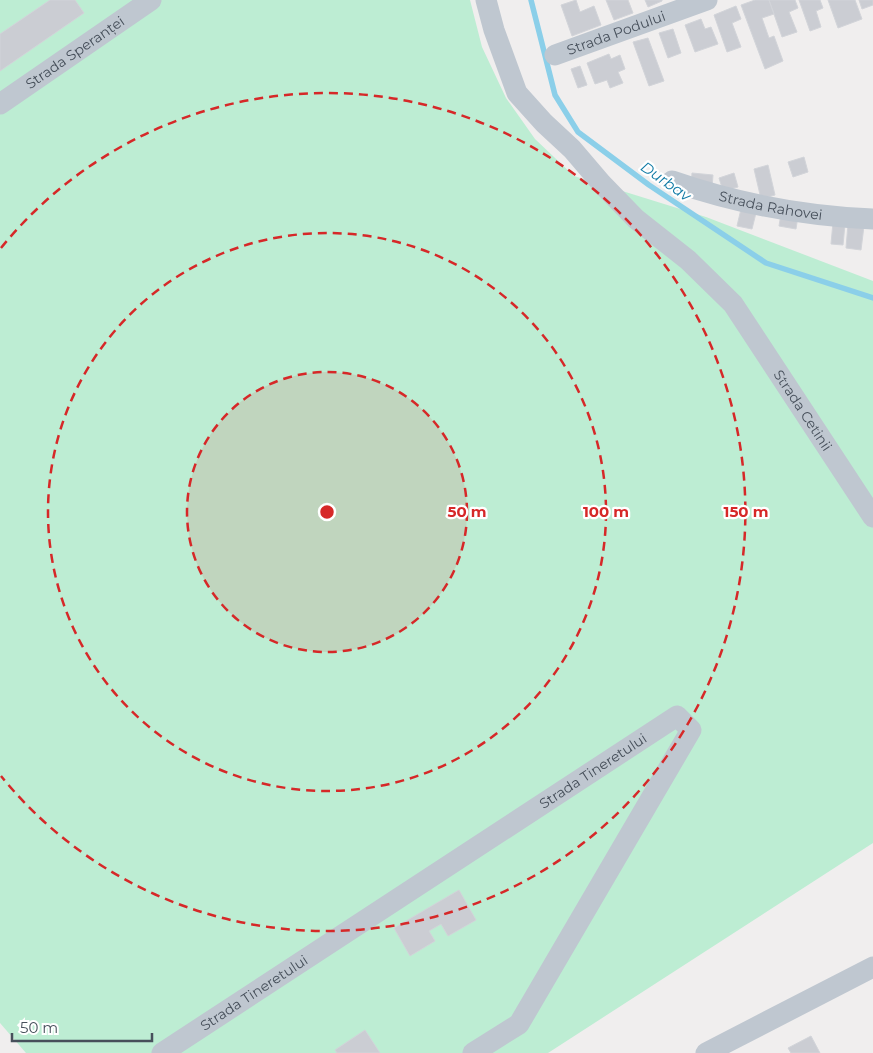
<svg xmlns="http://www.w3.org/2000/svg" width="873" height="1053" viewBox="0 0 873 1053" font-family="Montserrat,sans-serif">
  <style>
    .green { fill: #bdedd3 }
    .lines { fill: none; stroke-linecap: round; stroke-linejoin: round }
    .stream { stroke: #8bcfe9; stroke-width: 5.5 }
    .building { fill: #cbcdd3; stroke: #d2d4d9 }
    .street { stroke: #bfc7d0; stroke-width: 21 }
    .ring { fill: none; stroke: #d62828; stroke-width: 2.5; stroke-dasharray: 9 6 }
    .labels { text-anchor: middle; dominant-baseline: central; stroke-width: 4.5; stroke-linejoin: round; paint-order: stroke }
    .street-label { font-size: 14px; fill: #47505b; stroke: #fff }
    .water-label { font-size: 15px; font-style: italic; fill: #107aa5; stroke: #fff }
    .centre { fill: #d62828; stroke: #fff; stroke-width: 2.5 }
    .ring-label { font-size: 15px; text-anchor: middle; font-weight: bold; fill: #d62828; stroke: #fff; stroke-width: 4.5; stroke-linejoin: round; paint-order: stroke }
  </style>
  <rect width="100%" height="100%" fill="#f0eeee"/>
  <!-- green -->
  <path class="green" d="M0,0h470l12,47 24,51 29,41 39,37 132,41 167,64v562l-325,210h-522l-26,-30z"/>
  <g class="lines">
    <!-- stream -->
    <path class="stream" d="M531,0l24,95 23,37 71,53 117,78 107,35"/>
  </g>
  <!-- building -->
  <path class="building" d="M50,0h25l9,13 -84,58v-37z
    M576,0l4,12 14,-6 7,19 -29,11 -11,-31z
    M606,0h22l5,13 -19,7z
    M645,0h17v1l-14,6z
    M755,0h14l5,14 -12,4 7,20 5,-2 9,25 -18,8 -24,-64z
    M769,0h26l3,8 -9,4 8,20 -15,5z
    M799,0h21l3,8 -7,3 5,16 -11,4z
    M828,0h27l7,19 -24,9z
    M859,0h14v5l-11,4z
    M736,6l5,13 -9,4 9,24 -14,5 -13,-37z
    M701,19l4,10 6,-2 7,17 -23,8 -10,-27z
    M673,29l8,24 -13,5 -9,-25z
    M648,38l16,43 -15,5 -16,-44z
    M609,54l2,5 9,-4 5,14 -7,3 5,11 -13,5 -3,-8 -12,4 -8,-21z
    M580,66l7,19 -9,3 -7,-19z
    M804,157l4,15 -15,5 -5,-15z
    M768,165l7,30 -14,4 -7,-30z
    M692,173l21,2 -1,13 -21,-2z
    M734,173l4,14 -15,4 -4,-13z
    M741,209l15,4 -4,16 -15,-3z
    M781,214l17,2 -2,13 -17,-3z
    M833,222l12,2 -2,21 -12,-1z
    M848,224l16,2 -3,24 -15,-2z
    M459,890l17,30 -28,16 -7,-12 -12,7 6,10 -25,15 -16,-28z
    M365,1030l15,23h-43l-2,-3z
    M811,1036l9,17h-29l-3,-5z"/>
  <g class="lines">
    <!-- street -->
    <g class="street">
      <path id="s1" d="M486,0l8,30 23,63 27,30 28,26 29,34 35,36 52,41 45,44 140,213"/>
      <path id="s2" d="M555,55l152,-55"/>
      <path id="s3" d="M0,104l151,-104"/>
      <path id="s4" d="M672,181c63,22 134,35 201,38"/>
      <path id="s5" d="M162,1053l515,-337 14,14 -172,294 -46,29"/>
      <path d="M706,1053l167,-86"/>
    </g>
  </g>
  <!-- distance rings -->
  <circle cx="327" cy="512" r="140" fill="#d62828" fill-opacity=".12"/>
  <g class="ring">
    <circle cx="327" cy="512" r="140"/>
    <circle cx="327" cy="512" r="279"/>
    <path d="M1 248A419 419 0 1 1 1 776"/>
  </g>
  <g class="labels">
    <!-- street labels -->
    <g class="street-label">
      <text stroke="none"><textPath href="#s2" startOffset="65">Strada Podului</textPath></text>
      <text stroke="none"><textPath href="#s3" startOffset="91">Strada Speranței</textPath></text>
      <text stroke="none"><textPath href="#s4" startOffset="102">Strada Rahovei</textPath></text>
      <text stroke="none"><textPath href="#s1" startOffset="528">Strada Cetinii</textPath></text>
      <text stroke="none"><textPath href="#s5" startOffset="515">Strada Tineretului</textPath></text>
      <text stroke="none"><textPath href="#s5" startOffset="110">Strada Tineretului</textPath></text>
    </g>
    <!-- water labels -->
    <g class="water-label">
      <text transform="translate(666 181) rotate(35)">Durbav</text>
    </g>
  </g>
  <circle cx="327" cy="512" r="8" class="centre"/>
  <g class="ring-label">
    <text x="467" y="517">50 m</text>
    <text x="606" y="517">100 m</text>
    <text x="746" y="517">150 m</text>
  </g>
  <!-- scale -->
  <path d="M12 1033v8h140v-8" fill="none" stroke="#47505b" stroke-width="2.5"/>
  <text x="20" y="1033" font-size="15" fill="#47505b" stroke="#ffffff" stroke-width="4" paint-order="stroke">50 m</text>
</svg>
